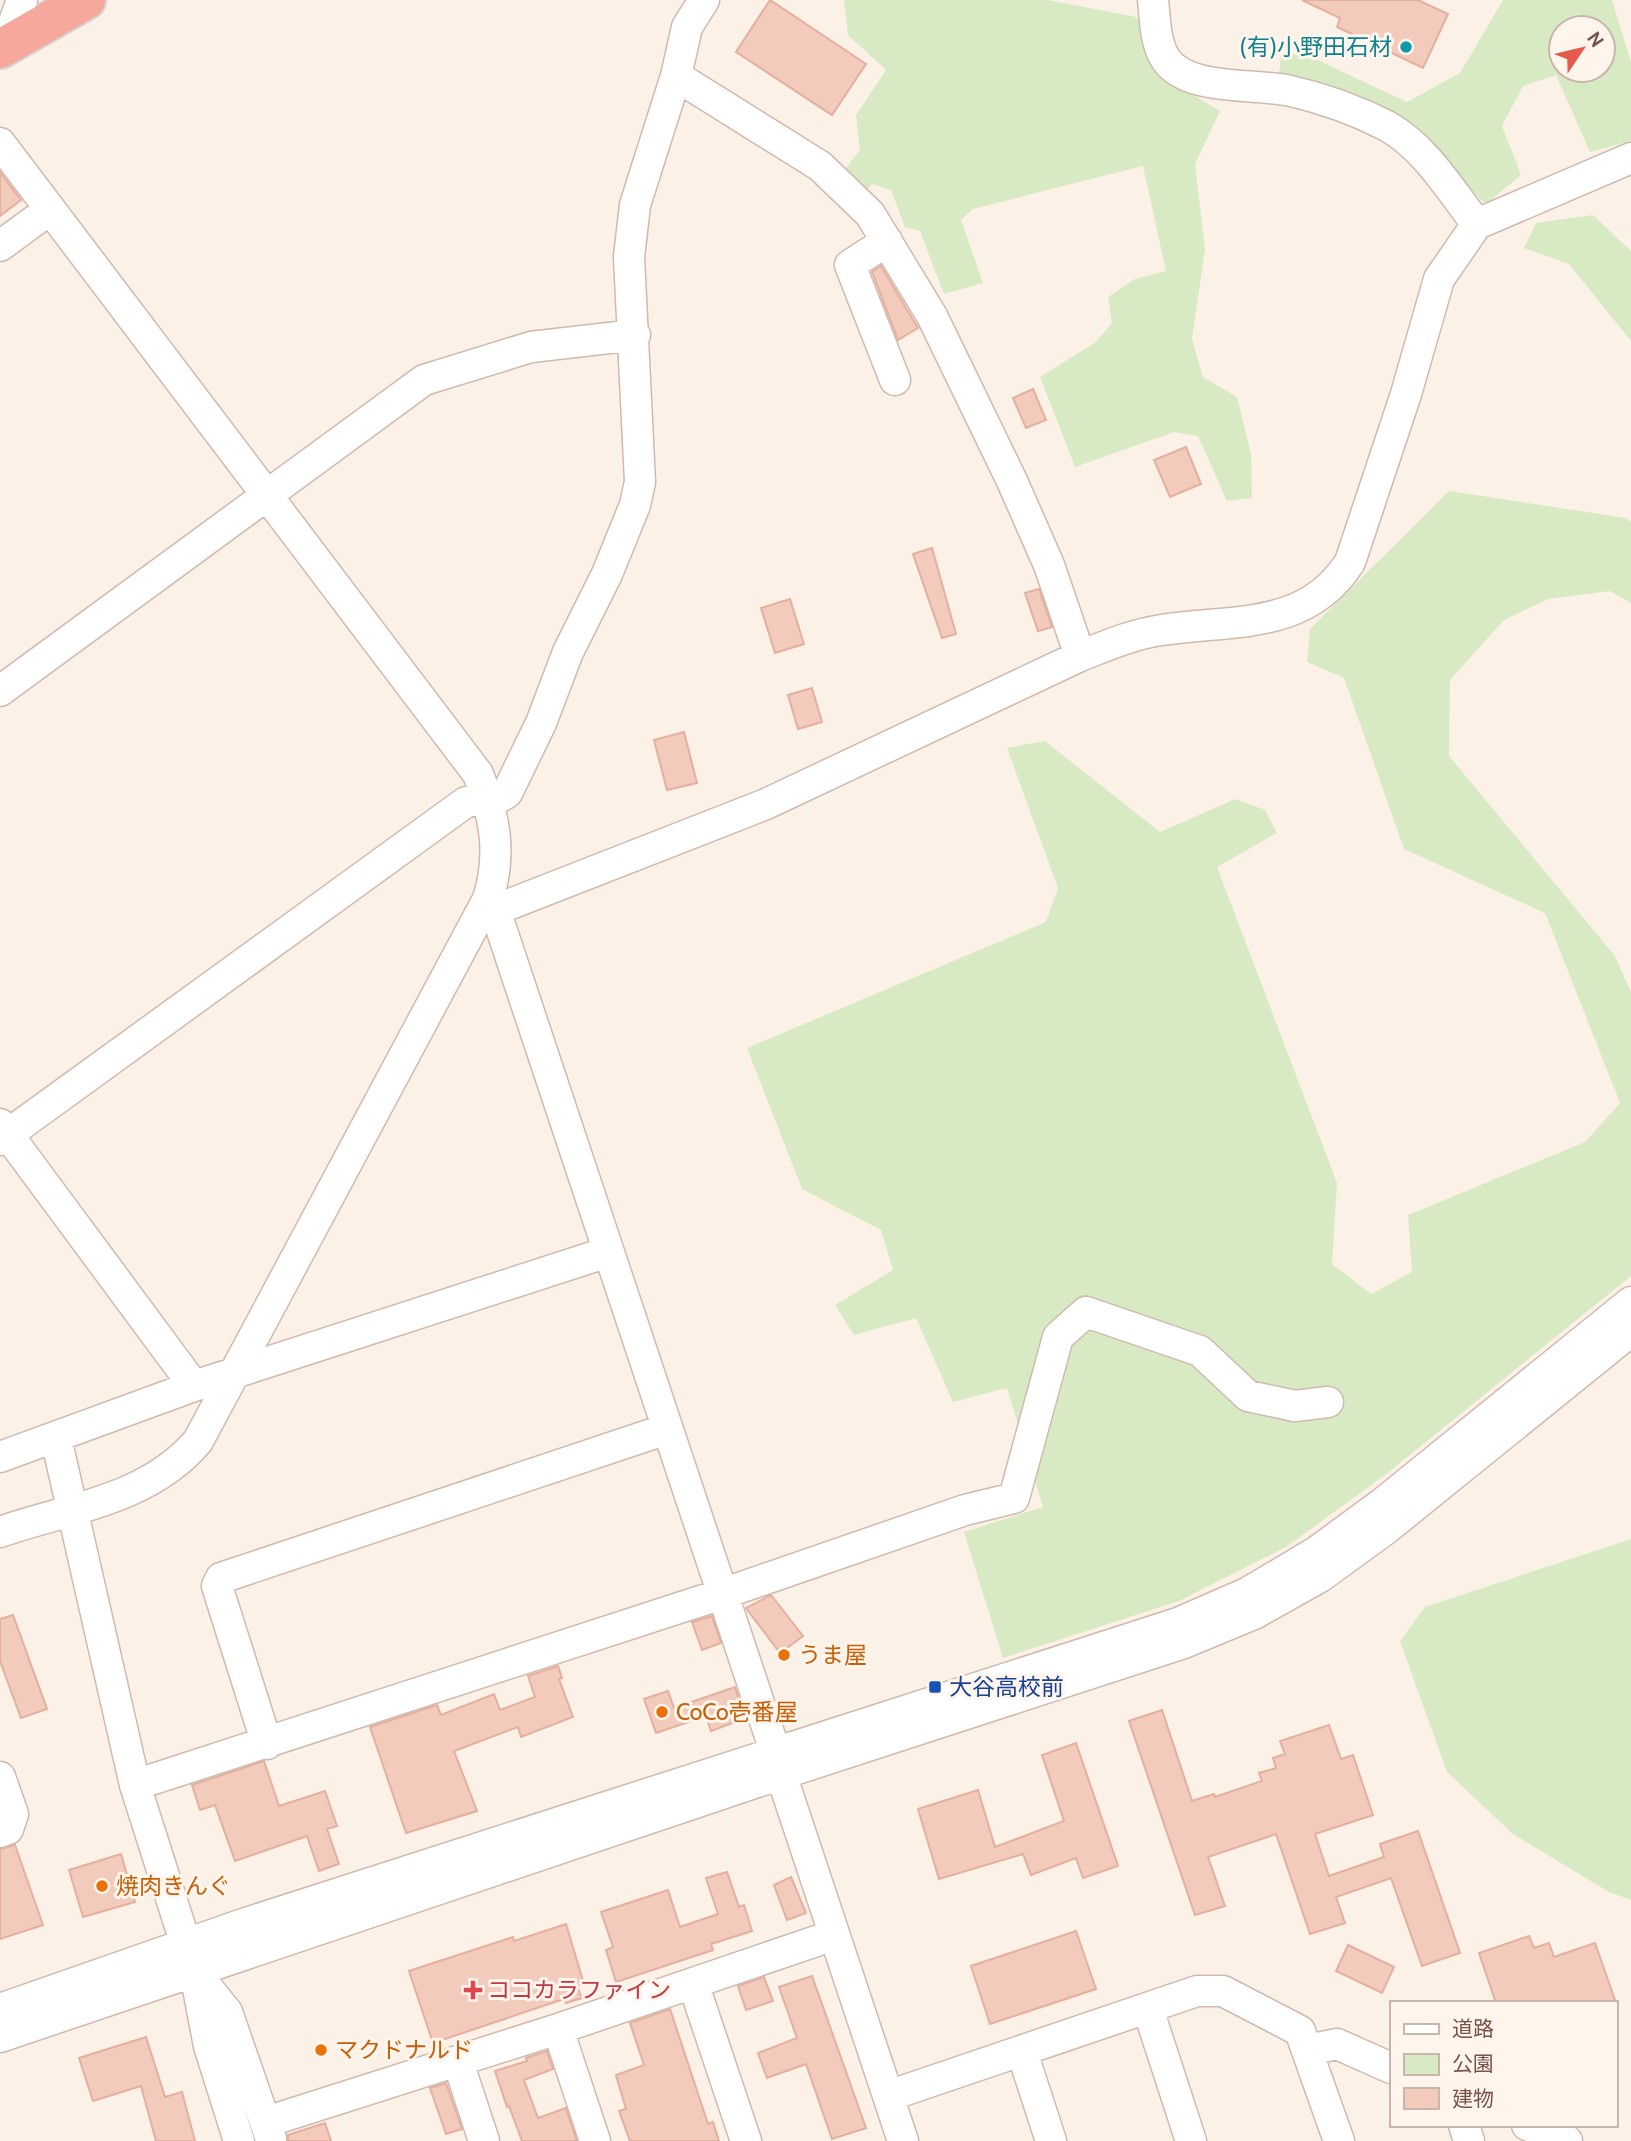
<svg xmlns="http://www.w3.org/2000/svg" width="1631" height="2141" viewBox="0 0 1631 2141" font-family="Cabin,'Noto Sans JP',sans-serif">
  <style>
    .green { fill: #d8eac4; fill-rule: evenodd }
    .building { fill: #f2cbbd; stroke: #e4af9e; stroke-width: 2 }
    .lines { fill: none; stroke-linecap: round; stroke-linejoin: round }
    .minor-casing { stroke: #d0b9ae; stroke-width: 33 }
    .highway-casing { stroke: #d9cfcc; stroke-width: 42 }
    .minor { stroke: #fff; stroke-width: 30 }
    .highway { stroke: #f6a89d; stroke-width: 38 }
    .culture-dot { fill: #0f9aa8; stroke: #fff5ec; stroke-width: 2.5 }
    .food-dot { fill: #e8710a; stroke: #fff5ec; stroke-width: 2.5 }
    .transit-dot { fill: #1a4fb4; stroke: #fff5ec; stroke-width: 2.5 }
    .health-dot { fill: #e0444e; stroke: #fff5ec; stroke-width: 2.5 }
    .labels { text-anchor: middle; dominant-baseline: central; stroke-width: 6; stroke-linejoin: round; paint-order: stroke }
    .culture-label { font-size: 23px; fill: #0d838f; stroke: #fff5ec; text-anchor: end }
    .food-label { font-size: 23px; fill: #c56008; stroke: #fff5ec; text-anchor: start }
    .transit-label { font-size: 23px; fill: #164399; stroke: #fff5ec; text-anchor: start }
    .health-label { font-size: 23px; fill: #be3a42; stroke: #fff5ec; text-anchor: start }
  </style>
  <rect width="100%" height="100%" fill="#fcf1e6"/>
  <!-- green -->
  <path class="green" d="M844,0h204l88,17 17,24 15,39 52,31 -25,53 10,85 -13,90 11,38 34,20 14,57 1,44 -25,3 -29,-65 -24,-4 -99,35 -35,-90 56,-35 16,-19 -4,-26 27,-18 31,-8 -23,-105 -170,43 -12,11 22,63 -39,11 -24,-63 -15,-4 -14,-37 -19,-6 -8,9 -22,-20 18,-23 -4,-35 30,-45 -38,-35z
    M1503,0h109l19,62v79l-41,11 -34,-77 -33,11 -21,40 19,49 -35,29 -90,-86 -54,-28 -63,-14 2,-24 30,5 96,45 53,-29zM1561,28h42v42h-42z
    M1593,215l38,36v90l-62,-77 -45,-16 12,-25z
    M1449,491l177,27 5,4v81l-21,-12 -62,8 -44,21 -54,60 -1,76 166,200 16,36v284l-246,199 -99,72 -107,54 -176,57 -39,-126 79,-25 -36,-119 -54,14 -37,-84 -62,17 -19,-30 58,-35 -12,-40 -79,-41 -55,-141 299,-126 12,-34 -51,-140 38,-7 115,91 75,-33 30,11 12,23 -60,34 120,316 -5,81 39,30 41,-22 -4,-57 177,-73 35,-39 -75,-190 -141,-64 -60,-171 -37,-16 3,-33z
    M1631,1539v361l-22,-8 -96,-58 -66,-62 -47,-131 25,-34z"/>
  <!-- building -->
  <path class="building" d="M770,0l96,64 -34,51 -96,-63z
    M1302,0h116l30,14 -25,54 -86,-41 3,-9z
    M0,172l21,28 -21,16z
    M881,266l37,62 -20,12 -26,-68z
    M1033,389l13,31 -20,8 -13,-30z
    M1186,447l15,37 -31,13 -16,-37z
    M932,548l24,86 -14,4 -29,-84z
    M1039,589l13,38 -14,4 -13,-38z
    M790,599l14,45 -29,9 -14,-45z
    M812,688l10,34 -24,7 -10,-34z
    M684,732l13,51 -30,7 -13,-50z
    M771,1595l32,41 -23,17 -34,-45z
    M13,1615l34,94 -26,9 -21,-57v-42z
    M712,1616l9,27 -19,7 -10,-28z
    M558,1666l4,12 -3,1 14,38 -52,20 -3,-10 -64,24 23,60 -71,22 -36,-106 67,-22 4,10 53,-21 6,16 35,-13 -7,-21z
    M735,1687l6,18 -4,2 4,13 -30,11 -5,-15 -50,17 -12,-34 24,-8 6,17z
    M1162,1710l30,91 22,-7 1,3 47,-16 -3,-8 17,-5 -3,-10 12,-4 -5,-13 49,-16 12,34 12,-4 20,60 -58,19 14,42 55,-19 -4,-13 38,-13 42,122 -38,13 -31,-88 -55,19 9,26 -35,11 -34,-100 -68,23 17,49 -30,9 -66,-194z
    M1076,1743l42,123 -35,12 -7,-20 -45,17 -8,-21 -84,25 -21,-70 60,-19 17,57 69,-26 -22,-66z
    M264,1761l15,45 46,-15 12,35 -10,3 12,35 -20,7 -12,-35 -72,25 -20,-56 -15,5 -8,-25z
    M15,1845l28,80 -43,14v-90z
    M121,1854l14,48 -52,15 -14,-47z
    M727,1872l12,35 5,-2 8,26 -41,13 2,6 -97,32 -10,-32 7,-3 -12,-35 67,-22 12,37 38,-13 -12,-36z
    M791,1877l15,36 -19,7 -13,-35z
    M566,1924l18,60 -7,2 5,12 -16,5 -2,-4 -131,44 -24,-72 104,-34 1,4z
    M1076,1931l20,58 -106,35 -19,-58z
    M1529,1936l5,12 15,-5 5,14 41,-14 21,60h-120l-17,-50z
    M1348,1945l46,22 -12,26 -46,-22z
    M812,1976l54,152 -34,11 -26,-75 -39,14 -9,-25 39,-15 -18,-51z
    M764,1977l9,24 -27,9 -8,-24z
    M670,2009l38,115 5,-2 6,19h-89l-11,-30 7,-2 -10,-34 28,-10 -14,-42z
    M146,2037l19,60 17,-5 13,49h-39l-15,-55 -48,15 -14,-43z
    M547,2051l6,18 -29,11 14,38 28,-10 11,33h-55l-13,-35 -2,1 -12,-36 32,-10 -1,-3z
    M446,2083l16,46 -16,5 -16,-46z
    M325,2123l6,18h-43v-6z"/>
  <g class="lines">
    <defs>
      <path id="minor" d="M1153,0c2,18 2,42 12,58 21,34 91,25 126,33 34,8 65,19 96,35 39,22 63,64 90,98
        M5,46l17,-46
        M676,76l144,90 50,48 62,102 80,165 37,84 31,91
        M0,143l478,631c17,42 24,80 10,125l-290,542c-50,59 -129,67 -198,91
        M887,241l-37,24 45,115
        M0,246l49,-36
        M0,691l424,-311 107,-33 104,-12
        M488,899l7,11 280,841
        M495,910l271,-106 314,-148c26,-10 53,-22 82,-26 71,-11 144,1 188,-68l56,-168 33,-115 38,-55 154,-66
        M0,1124l194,262
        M0,1140l466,-338 34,-5 7,-4 34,-70 27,-71 39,-78 28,-69 5,-23 -11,-225 6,-52 41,-129 11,-49 17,-27
        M56,1438l79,347 60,188 14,73 30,95
        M0,1457l194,-71 414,-134
        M267,1744l-50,-158 4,-8 446,-149
        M781,1774l122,367
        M0,1777l13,37 -5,15 -8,3
        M135,1785l587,-191 243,-84 49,-12 44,-161 28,-25 114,39 48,45 47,10 33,-4
        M198,1976l29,36 44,127
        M693,1983l53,158
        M0,2009l246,-86 932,-300 69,-30 69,-41 68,-50 247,-200
        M1148,2009l43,132
        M558,2029l37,112
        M0,2037l754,-254 430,-140 70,-29 66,-37 66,-48 245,-198
        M1308,2050l29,-6 54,24
        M1022,2052l29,89
        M458,2062l26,79
        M888,2096l309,-105h26l77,40 39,110
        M266,2122l292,-93 276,-94
        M1464,2125l5,16
        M1527,2125l40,16"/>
      <path id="highway" d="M0,49l86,-49"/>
    </defs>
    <!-- minor casing -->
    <use href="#minor" class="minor-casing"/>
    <!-- highway casing -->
    <use href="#highway" class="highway-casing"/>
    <!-- minor -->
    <use href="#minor" class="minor"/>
    <!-- highway -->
    <use href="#highway" class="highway"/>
  </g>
  <!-- markers -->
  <circle class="culture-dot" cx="1406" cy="47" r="7"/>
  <g class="food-dot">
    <circle cx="784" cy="1655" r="7"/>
    <circle cx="662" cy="1712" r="7"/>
    <circle cx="102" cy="1886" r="7"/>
    <circle cx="321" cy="2050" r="7"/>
  </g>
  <rect class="transit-dot" x="928" y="1680" width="14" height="14" rx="3.5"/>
  <path class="health-dot" d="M469.5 1979.5h7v7h7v7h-7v7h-7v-7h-7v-7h7z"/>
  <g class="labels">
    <!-- culture labels -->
    <g class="culture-label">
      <text x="1392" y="47">(有)小野田石材</text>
    </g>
    <!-- food labels -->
    <g class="food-label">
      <text x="798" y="1655">うま屋</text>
      <text x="676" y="1712">CoCo壱番屋</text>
      <text x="116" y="1886">焼肉きんぐ</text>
      <text x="335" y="2050">マクドナルド</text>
    </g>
    <!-- transit labels -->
    <g class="transit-label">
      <text x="949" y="1687">大谷高校前</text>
    </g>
    <!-- health labels -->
    <g class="health-label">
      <text x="487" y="1990">ココカラファイン</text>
    </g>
  </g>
  <!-- legend -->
  <rect x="1390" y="2001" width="228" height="126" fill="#fff5ec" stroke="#c8b5ab" stroke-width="2"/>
  <rect x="1404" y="2024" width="35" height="10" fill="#ffffff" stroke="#c8b5ab" stroke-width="2"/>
  <text x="1452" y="2036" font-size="21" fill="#76544a">道路</text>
  <rect x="1404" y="2054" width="35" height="21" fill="#d8eac4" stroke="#c8b5ab" stroke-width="2"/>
  <text x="1452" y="2071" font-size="21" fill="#76544a">公園</text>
  <rect x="1404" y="2088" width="35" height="21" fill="#f2cbbd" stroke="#c8b5ab" stroke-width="2"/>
  <text x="1452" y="2106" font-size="21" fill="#76544a">建物</text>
  <!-- north arrow -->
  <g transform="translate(1582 49) rotate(55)"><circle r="33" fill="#fff5ec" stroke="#c8b5ab" stroke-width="2"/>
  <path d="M0-5L12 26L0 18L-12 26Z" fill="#e65a4b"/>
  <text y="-10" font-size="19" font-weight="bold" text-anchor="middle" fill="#76544a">N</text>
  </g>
</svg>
